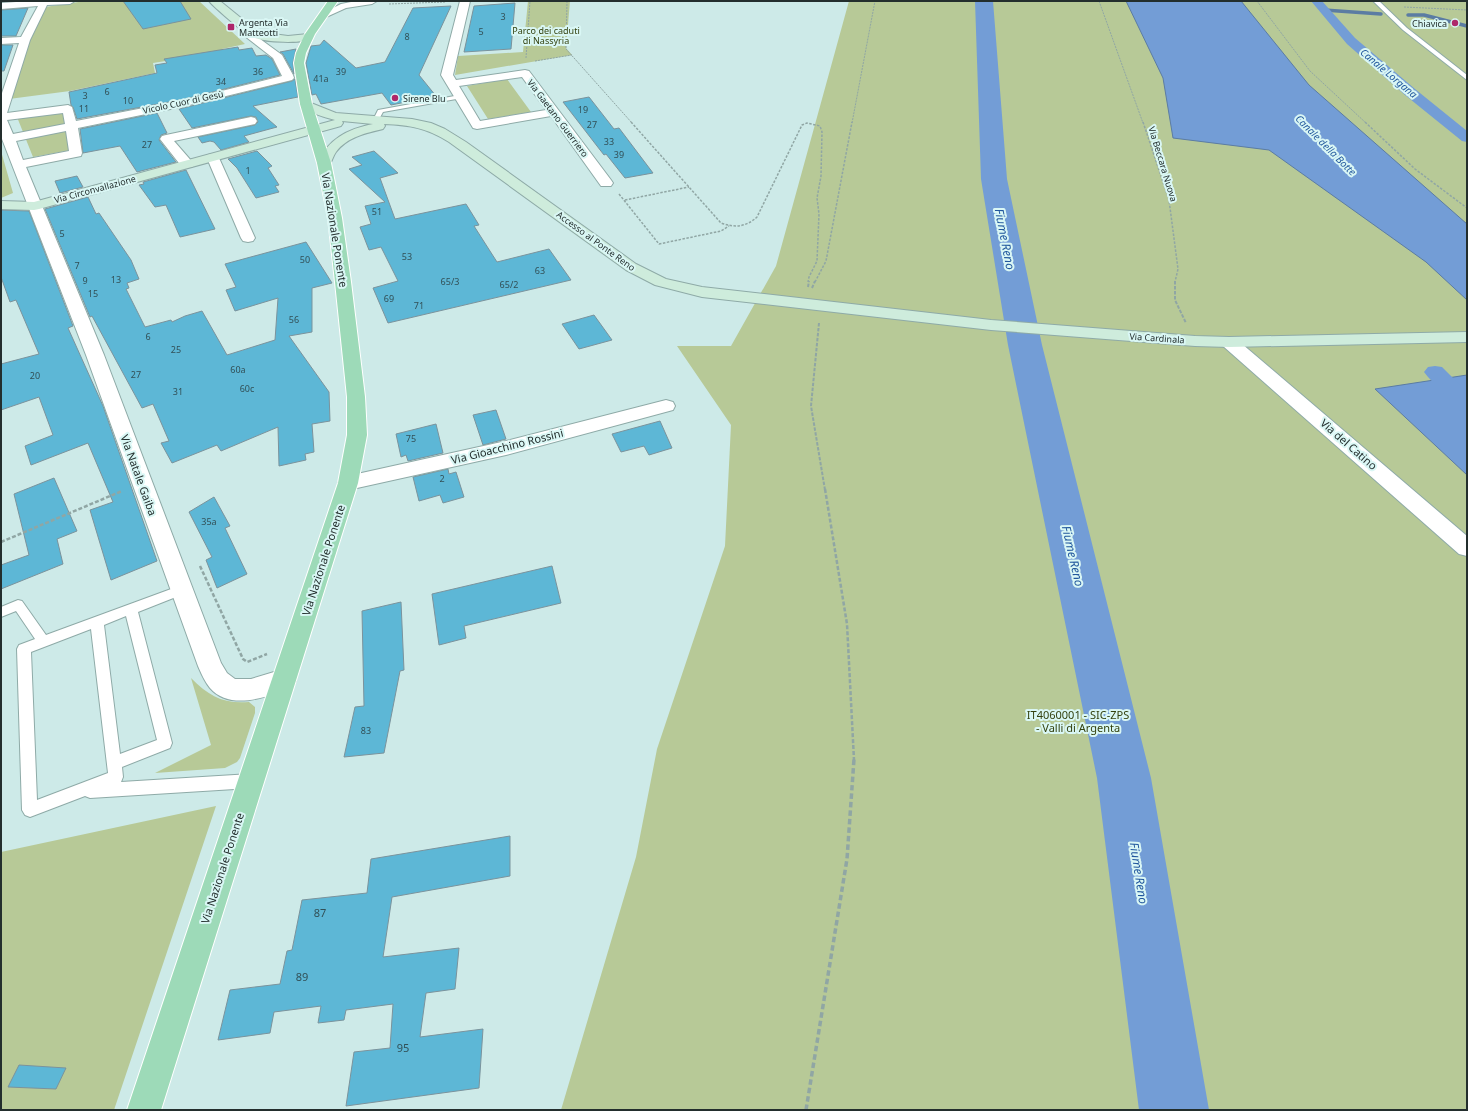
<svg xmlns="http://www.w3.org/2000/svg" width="1468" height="1111" viewBox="0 0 1468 1111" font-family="'Noto Sans',sans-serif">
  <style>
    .green { fill: #b7c997 }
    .water { fill: #739dd6; stroke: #5b7ca3 }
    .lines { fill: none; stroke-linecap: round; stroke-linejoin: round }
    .stream { stroke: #5b7ca3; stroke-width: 3.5 }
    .canal { fill: #739dd6; fill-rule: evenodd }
    .river { fill: #739dd6; fill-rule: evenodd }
    .building { fill: #5db7d6; stroke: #7b939c }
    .lane-casing { stroke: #8eaaa7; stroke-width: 2 }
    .street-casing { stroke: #8eaaa7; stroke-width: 2 }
    .secondary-casing { stroke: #8eaaa7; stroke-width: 2 }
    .primary-casing { stroke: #fff; stroke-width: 2 }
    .path-far4 { stroke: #90a6a4; stroke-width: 1; stroke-dasharray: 2 1; stroke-linecap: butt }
    .path-far3 { stroke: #90a6a4; stroke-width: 1.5; stroke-dasharray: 2.5 1.5; stroke-linecap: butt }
    .path-far2 { stroke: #90a6a4; stroke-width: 2; stroke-dasharray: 3.5 1.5; stroke-linecap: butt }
    .path-far1 { stroke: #90a6a4; stroke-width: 2.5; stroke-dasharray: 4 2; stroke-linecap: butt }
    .path { stroke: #90a6a4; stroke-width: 3.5; stroke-dasharray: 5.5 3; stroke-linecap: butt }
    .lane { fill: #fff; fill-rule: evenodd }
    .street { fill: #fff; fill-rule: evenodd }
    .secondary { fill: #ceecdc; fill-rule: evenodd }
    .primary { fill: #9ddab8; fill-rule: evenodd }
    .poi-dot { fill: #ae276a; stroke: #daf7f5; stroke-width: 1.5 }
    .labels { text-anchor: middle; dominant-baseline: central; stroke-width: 4; stroke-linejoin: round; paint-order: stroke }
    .number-label { font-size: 9px; fill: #325057 }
    .far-poi-label { font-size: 9px; fill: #232e2d; stroke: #daf7f5; text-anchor: start }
    .far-park-label { font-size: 9px; fill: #33410e; stroke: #daf7f5 }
    .far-street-label { font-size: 9px; fill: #232e2d; stroke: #daf7f5 }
    .far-water-label { font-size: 10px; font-style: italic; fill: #21579d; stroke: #daf7f5 }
    .street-label { font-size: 11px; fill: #232e2d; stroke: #daf7f5 }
    .park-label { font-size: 11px; fill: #33410e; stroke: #daf7f5 }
    .near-number-label { font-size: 11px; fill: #325057 }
    .water-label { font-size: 12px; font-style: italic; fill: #21579d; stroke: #daf7f5 }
  </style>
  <rect width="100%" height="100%" fill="#cdeae8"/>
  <!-- green -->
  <path class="green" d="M85,1h114l46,43 -23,5v3l-69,11 2,10 -85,18 -61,8 21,-59 15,-33z
    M528,1h42l-4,47 6,7 -117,20 3,-19 65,-4z
    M849,1h618v1109h-906l75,-253 21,-108 68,-203 6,-121 -54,-79h54l45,-80z
    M507,79l24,33 -43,7 -21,-33z
    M63,112l8,38 -38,7 -16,-40z
    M1,151l12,42 -12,5z
    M191,678c18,18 32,26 58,24l6,5v6l-15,45 -3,4 -12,6 -70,5 56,-28z
    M216,806l-102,304h-113v-258z"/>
  <!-- water -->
  <path class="water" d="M1126,1h115l68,84 158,139v76l-41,-38 -157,-112 -96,-12 -10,-60z
    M1467,375v100l-92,-86z"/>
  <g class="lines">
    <!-- stream -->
    <path class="stream" d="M1324,10l57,4
      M1408,15h16l43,11"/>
    <!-- canal -->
    <path class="canal" d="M1311,1h11l33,37 60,51 52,42v11l-5,-1 -57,-46 -58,-51z
      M1435,366l7,1 25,25v20l-8,-2 -31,-33 -4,-5 4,-5z"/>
    <!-- river -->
    <path class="river" d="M975,1h18l14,178 35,166 109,433 58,332h-70l-42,-332 -89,-433 -27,-166z"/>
  </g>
  <!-- building -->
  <path class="building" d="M123,1h57l11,18 -48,10z
    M515,3l-4,46 -47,3 10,-46z
    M451,6l-32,69 17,21 -45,9 -9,-12 -61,11 -5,-10 -4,1 -6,-32 5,-17 9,-1 4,-5 32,28 29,-6 28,-54z
    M28,8l-12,28h-15v-26z
    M1,45h12l-9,26h-3z
    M238,47l1,3 13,-2 4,8 10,-1 6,4 8,16 -95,24 -108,20 -4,-12 -2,-2 -2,-13 88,-19 -2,-8 12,-2 -3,-4z
    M296,49l-3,14 1,11 -11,-20 -3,-2z
    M295,79l3,18 -45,9 24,21 -33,9 5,6 -28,8 -7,-8 -4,-1 -8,2 -4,-6 57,-12 3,-3 -2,-5 -5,-1 -59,12 -13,-19 113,-28z
    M589,97l25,32 5,-1 34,45 -28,5 -19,-24 -2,1 -7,-9 -34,-44z
    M157,113l10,20 -6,2 -2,5 17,22 -39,10 -17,-26 -37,7 -3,-24z
    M257,151l15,15 -4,2 11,17 -4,1 4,6 -23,6 -19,-30 -9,-9z
    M374,151l24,22 -18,5 15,41 71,-15 13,21 -5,1 23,36 52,-13 22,31 -183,43 -15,-35 25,-7 -17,-34 -12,3 -9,-23 11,-3 -6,-18 20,-4 -36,-33 13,-4 -10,-8z
    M186,170l29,59 -35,8 -14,-32 -11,2 -16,-22 5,-1 -1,-2z
    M77,176l6,11 -23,6 -5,-12z
    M88,197l8,17 3,-1 32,47 8,19 -12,4 2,5 -3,1 19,38 26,-7 1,2 13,-6 17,-5 25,44 48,-15 3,-42 -43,13 -9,-21 10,-3 -11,-23 81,-22 26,41 -20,5v44l-23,4 40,56 1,29 -18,3 2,28 -9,2 1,6 -27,6 -1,-39 -57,24 -4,-6 -45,18 -11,-20 8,-2 -16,-37 -11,4 -50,-92 -2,1 -45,-108z
    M1,210l28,1 44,115 -5,2 35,78 54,155 -46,19 -21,-70 23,-8 -25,-59 -57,22 -6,-19 28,-11 -14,-38 -38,13v-46l38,-10 -23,-54 -6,2 -9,-25z
    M594,315l18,25 -33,9 -17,-25z
    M496,410l10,29 -23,6 -10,-30z
    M660,421l12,27 -23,7 -5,-9 -23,6 -9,-18z
    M436,424l7,29 -35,8 -2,-6 -5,2 -5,-23z
    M448,469l1,5 7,-2 8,25 -21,6 -3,-8 -21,6 -6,-24z
    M54,478l23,53 -20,8 6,25 -62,25v-24l28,-10 -15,-61z
    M214,497l16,29 -5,2 22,46 -30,14 -11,-28 6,-3 -23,-45z
    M552,566l9,37 -97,23 2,12 -27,7 -7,-51z
    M401,602l3,68 -4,1 -16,82 -40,4 11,-50 9,-1 -2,-95z
    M510,836v40l-118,21 -9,60 76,-9 -4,41 -29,4 -6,44 63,-8 -4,59 -133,18 8,-54 36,-4 3,-44 -47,6 -2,10 -26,3 3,-17 -47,6 -4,21 -52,7 12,-50 50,-6 7,-33 5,-1 10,-50 65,-7 4,-34z
    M19,1065l47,3 -10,21 -48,-2z"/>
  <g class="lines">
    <defs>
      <path id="lane" d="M1373,1h6l28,27 60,47v5l-64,-50z
        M460,95l2,1v2l-79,14 -5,9 -5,-1 5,-10z
        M182,585l4,2 2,3 -2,3 -48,19 34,131 -2,5 -48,19 1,10 -2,5 130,-8 5,2 2,5 -2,5 -5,2 -161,10 -5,-2 -55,21 -5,-2 -3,-5 -5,-161 2,-4 16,-6 -19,-28 -15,6v-10l17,-7 4,1 24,34zM126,616l31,124 -37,14 -16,-129zM91,629l17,144 -71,27 -6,-148z"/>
      <path id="street" d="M31,1h44l-5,3 -23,1 -17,35 -23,73 61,-8 4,2 4,14 109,-21 97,-24 -9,-18 -27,-21 2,-6h8v5l26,19 11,20 1,3 -2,2 -4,1 -103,25 -107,22 4,25 -1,3 -55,11 78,188 117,308 6,10 8,6h16l33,-10 9,4 3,7 -3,7c-24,9 -62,25 -83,1 -5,-6 -9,-15 -12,-22l-112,-311 -84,-216 -1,-43 18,-53 -18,1v-6l20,-1 17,-31 -37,3v-6zM63,113l2,11 -52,10 -6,-14zM66,131l3,20 -46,9 -7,-19z
        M356,1h21l-5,3 -26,4 -22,10 -5,-3 22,-11z
        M460,1h10l-17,74 3,5 69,-10 4,1 82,109 2,3 -2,3h-10l-50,-70 -74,13 -4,-1 -32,-53zM522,77l24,33 -66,11 -21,-35z
        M251,117l4,1 2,3 -2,3 -81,17 20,23 -2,3h-10l-22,-28 2,-3 4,-1z
        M213,154l5,1 1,3 36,80 -2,3 -5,1 -5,-1 -2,-3 -34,-80 1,-3z
        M1229,337l6,1 232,198v20l-8,-2 -236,-208 -3,-4 3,-4z
        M666,400l7,2 2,4 -2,4 -167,45 -158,35 -7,-2 -3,-5 3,-5 7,-2 158,-35z"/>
      <path id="secondary" d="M209,1h11l38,31 30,4 20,-2 5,3c-7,8 -51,5 -61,0 -6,-2 -38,-30 -43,-36z
        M306,101l30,12 76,6 19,4 14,6 21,13 170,122 30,15 36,8 289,33 204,16 34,1 238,-5v10l-238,5 -34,-1 -204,-16 -289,-33 -47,-12 -29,-15 -177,-128c-22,-14 -39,-17 -65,-18l1,2 -2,3c-17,4 -36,8 -47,23 -3,4 -4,9 -7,14h-10l-2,-3c12,-24 30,-34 56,-39l-31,-3 1,2 -2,3 -302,83 -5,1 -33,-1v-8l33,1 301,-82c-11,-3 -27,-7 -35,-16l2,-2z"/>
      <path id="primary" d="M328,1h10l-23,33 -9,19 -2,10 8,41 19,59 11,55 9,64 14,115 2,38 -9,48 -197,627h-34l211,-627 9,-48v-38l-12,-115 -7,-64 -11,-55 -17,-59 -6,-41 2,-10 9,-19z"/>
    </defs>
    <!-- lane casing -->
    <use href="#lane" class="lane-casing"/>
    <!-- street casing -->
    <use href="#street" class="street-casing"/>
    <!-- secondary casing -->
    <use href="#secondary" class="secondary-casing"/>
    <!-- primary casing -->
    <use href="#primary" class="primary-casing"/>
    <!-- path-far4 -->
    <path class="path-far4" d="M567,1l-1,48 66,74
      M1099,1l44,122
      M1257,1l53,70 56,52
      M389,4l57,-2
      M1404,7l63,3
      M526,58l4,-57
      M535,61l37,-6
      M852,123l23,-122"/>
    <!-- path-far3 -->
    <path class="path-far3" d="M631,122l90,101c14,5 25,4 36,-6l45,-92 5,-2 13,3 2,6 -1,44 -4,22 2,16 -2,47 -8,16 -1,5
      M1143,122l26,78 9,69 -3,13
      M1365,122l50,47 52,39
      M619,194l40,50 62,-13 8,-5
      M625,200l64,-13
      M815,282l11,-21 26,-139"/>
    <!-- path-far2 -->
    <path class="path-far2" d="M1175,281v19l11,23
      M808,287l1,-6
      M812,288l3,-7
      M819,323l-8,83 14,84"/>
    <!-- path-far1 -->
    <path class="path-far1" d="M825,489l22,135 7,136
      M1,542l121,-51
      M200,566l43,93 4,3 20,-8"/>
    <!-- path -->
    <path class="path" d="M806,1110l41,-251 7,-100"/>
    <!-- lane -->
    <use href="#lane" class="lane"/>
    <!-- street -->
    <use href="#street" class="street"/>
    <!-- secondary -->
    <use href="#secondary" class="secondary"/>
    <!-- primary -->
    <use href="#primary" class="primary"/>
  </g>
  <!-- markers -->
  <g class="poi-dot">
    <circle cx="1455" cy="23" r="4"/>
    <rect x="227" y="23" width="8" height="8" rx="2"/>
    <circle cx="395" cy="98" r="4"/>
  </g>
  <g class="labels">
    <!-- number labels -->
    <g class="number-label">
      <text x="503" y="16">3</text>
      <text x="481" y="31">5</text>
      <text x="407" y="36">8</text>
      <text x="258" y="71">36</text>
      <text x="341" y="71">39</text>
      <text x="321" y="78">41a</text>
      <text x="221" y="81">34</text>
      <text x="107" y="91">6</text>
      <text x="85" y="95">3</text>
      <text x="128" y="100">10</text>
      <text x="84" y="108">11</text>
      <text x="583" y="109">19</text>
      <text x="592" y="124">27</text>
      <text x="609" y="141">33</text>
      <text x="147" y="144">27</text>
      <text x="619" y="154">39</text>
      <text x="248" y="170">1</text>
      <text x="377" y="211">51</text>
      <text x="62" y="233">5</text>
      <text x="407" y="256">53</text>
      <text x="305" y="259">50</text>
      <text x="77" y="265">7</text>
      <text x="540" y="270">63</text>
      <text x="116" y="279">13</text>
      <text x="85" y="280">9</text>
      <text x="450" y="281">65/3</text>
      <text x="509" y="284">65/2</text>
      <text x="93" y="293">15</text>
      <text x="389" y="298">69</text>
      <text x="419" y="305">71</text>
      <text x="294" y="319">56</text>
      <text x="148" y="336">6</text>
      <text x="176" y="349">25</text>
      <text x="238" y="369">60a</text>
      <text x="136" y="374">27</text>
      <text x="35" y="375">20</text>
      <text x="247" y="388">60c</text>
      <text x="178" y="391">31</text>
      <text x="411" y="438">75</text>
      <text x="442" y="478">2</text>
      <text x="209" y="521">35a</text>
      <text x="366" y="730">83</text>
    </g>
    <!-- far-poi labels -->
    <g class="far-poi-label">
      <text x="239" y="22">Argenta Via<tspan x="239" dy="10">Matteotti</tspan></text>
      <text x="1447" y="23" text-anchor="end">Chiavica</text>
      <text x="403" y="98">Sirene Blu</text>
    </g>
    <!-- far-park labels -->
    <g class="far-park-label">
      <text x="546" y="30">Parco dei caduti<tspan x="546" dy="10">di Nassyria</tspan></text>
    </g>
    <!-- far-street labels -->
    <g class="far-street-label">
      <text transform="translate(183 102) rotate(-12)">Vicolo Cuor di Gesù</text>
      <text transform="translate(558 118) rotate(53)">Via Gaetano Guerriero</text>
      <text transform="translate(1163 164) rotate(73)">Via Beccara Nuova</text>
      <text transform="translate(95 189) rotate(-15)">Via Circonvallazione</text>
      <text transform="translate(596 241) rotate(36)">Accesso al Ponte Reno</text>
      <text transform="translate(1157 338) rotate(4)">Via Cardinala</text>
    </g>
    <!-- far-water labels -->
    <g class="far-water-label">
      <text transform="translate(1389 73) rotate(40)">Canale Lorgana</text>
      <text transform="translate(1326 145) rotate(45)">Canale della Botte</text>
    </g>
    <!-- street labels -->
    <g class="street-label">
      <text transform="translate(335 230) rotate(81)">Via Nazionale Ponente</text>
      <text transform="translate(1349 444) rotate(41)">Via del Catino</text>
      <text transform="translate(507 446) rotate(-14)">Via Gioacchino Rossini</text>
      <text transform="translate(139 475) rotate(70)">Via Natale Gaiba</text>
      <text transform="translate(323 560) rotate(-72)">Via Nazionale Ponente</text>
      <text transform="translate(222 868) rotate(-72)">Via Nazionale Ponente</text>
    </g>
    <!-- park labels -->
    <g class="park-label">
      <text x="1078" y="714">IT4060001 - SIC-ZPS<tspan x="1078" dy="13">- Valli di Argenta</tspan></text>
    </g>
    <!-- near-number labels -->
    <g class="near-number-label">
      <text x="320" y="912">87</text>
      <text x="302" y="976">89</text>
      <text x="403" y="1047">95</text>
    </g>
    <!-- water labels -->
    <g class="water-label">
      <text transform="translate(1005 239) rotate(79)">Fiume Reno</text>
      <text transform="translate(1073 556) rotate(77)">Fiume Reno</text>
      <text transform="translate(1139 873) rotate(81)">Fiume Reno</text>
    </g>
  </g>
  <!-- border -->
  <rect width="1468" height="1111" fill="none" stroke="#232e2d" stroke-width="4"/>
</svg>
